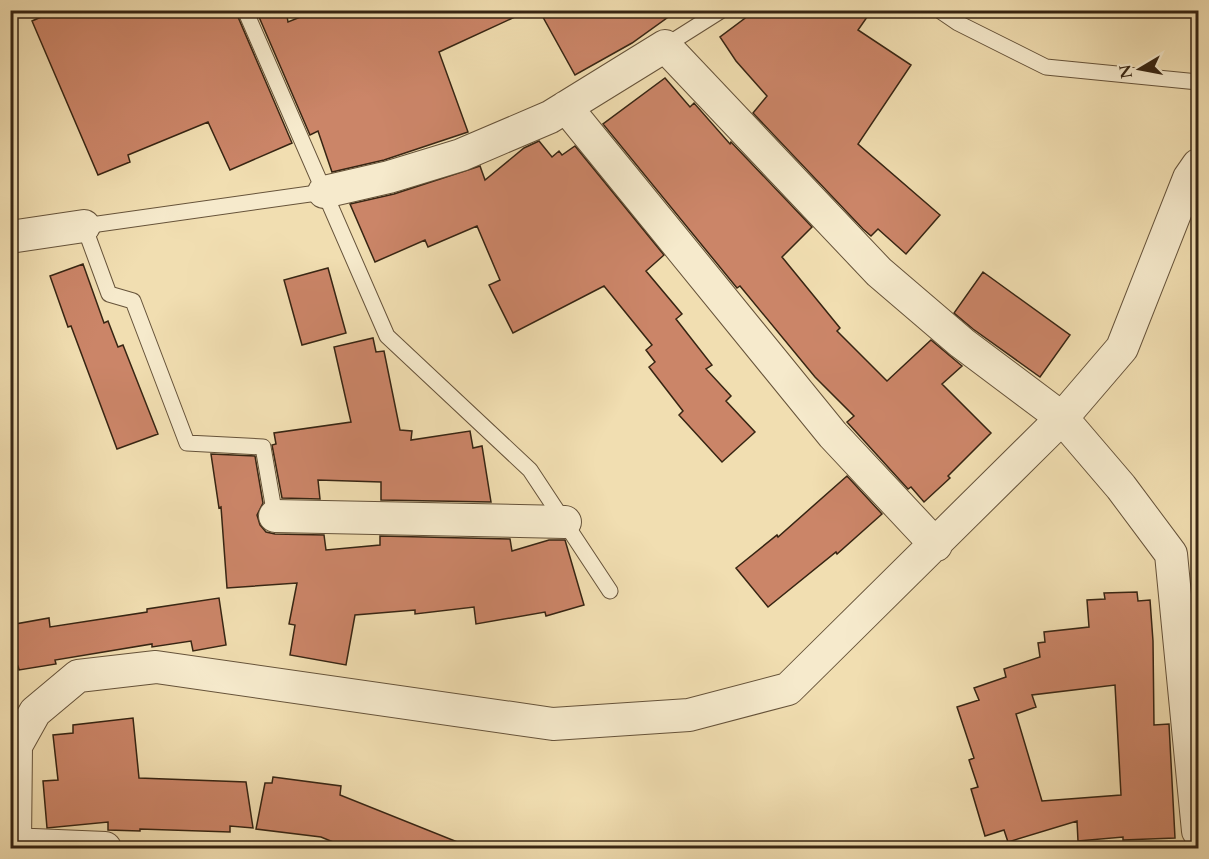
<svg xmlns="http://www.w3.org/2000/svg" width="1209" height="859" viewBox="0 0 1209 859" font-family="Cardo,serif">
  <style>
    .building { fill: #cb8568; stroke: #372513; stroke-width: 1.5; fill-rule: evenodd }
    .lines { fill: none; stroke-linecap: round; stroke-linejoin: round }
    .lane-casing { stroke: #66533a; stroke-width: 17 }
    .street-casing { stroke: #66533a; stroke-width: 34 }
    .lane { stroke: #f6eacc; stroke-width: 15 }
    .street { stroke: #f6eacc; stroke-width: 32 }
  </style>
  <rect width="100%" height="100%" fill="#f1deb1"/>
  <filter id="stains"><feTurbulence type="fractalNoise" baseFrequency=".00333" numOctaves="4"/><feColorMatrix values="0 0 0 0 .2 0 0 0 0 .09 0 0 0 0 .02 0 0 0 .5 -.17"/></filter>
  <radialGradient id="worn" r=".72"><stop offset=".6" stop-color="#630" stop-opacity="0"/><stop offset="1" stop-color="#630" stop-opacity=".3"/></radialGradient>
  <!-- building -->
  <path class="building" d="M57,10h178l57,133 -62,27 -22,-48 -80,33 2,7 -32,13 -66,-154z
    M256,10h30l2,12 30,-12h212l-91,42 29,80 -84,28 -52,12 -14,-41 -8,4z
    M539,10h139l-46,33 -57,32z
    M756,10h116l-14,20 53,35 -53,79 82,71 -34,39 -28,-25 -7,7 -8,-7 -110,-116 14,-17 -31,-35 -16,-24z
    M665,78l25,29 4,-4 36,41 1,-2 81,85 -30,30 58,71 -3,3 50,50 44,-41 31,26 -20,18 49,49 -43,43 2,2 -26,24 -13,-15 -3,2 -61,-67 7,-6 -39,-39 -75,-91 -3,2 -134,-164z
    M539,141l13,16 7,-6 3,4 13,-9 89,109 -18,16 36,43 -6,5 36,46 -6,4 25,27 -5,5 29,31 -33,30 -43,-47 4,-4 -34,-44 6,-5 -9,-12 6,-5 -48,-59 -91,47 -24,-48 11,-5 -23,-54 -49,21 -3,-7 -50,22 -25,-58 44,-10 86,-28 5,14 39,-32z
    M83,264l21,59 4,-2 10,26 5,-2 35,89 -41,15 -46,-123 -3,1 -18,-51z
    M328,268l18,65 -44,12 -18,-65z
    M983,272l87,63 -30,42 -67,-48 -19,-16z
    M373,338l3,14 8,-1 16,79 12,1 -1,9 59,-9 3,17 9,-2 9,56 -110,-2v-18l-63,-2 2,19 -38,-1 -10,-53 4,-1 -2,-11 77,-11 -17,-75z
    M211,454l44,2 8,47 -6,12 3,10 6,7 9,2 49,1 2,15 54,-5v-9l130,3 2,12 37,-11h16l19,65 -38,11 -1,-4 -69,12 -2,-17 -59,7v-4l-60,5 -9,50 -56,-10 5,-30 -6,-1 8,-41 -70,5 -6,-81 -2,1z
    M847,476l35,38 -45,40 -1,-2 -68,55 -32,-39 41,-33 1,2z
    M1137,592l1,9 12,-1 3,41 1,84 15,-1 6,114 -52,2v-3l-45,4 -1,-20 -69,21 -4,-12 -19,6 -14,-47 7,-2 -9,-27 5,-2 -17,-51 22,-7 -5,-12 32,-11 -2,-8 36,-12 -2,-14 7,-1 -1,-10 45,-5 -2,-27 18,-1 -1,-6zM1115,685l6,110 -79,6 -26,-87 20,-7 -4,-12z
    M219,598l7,47 -33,6 -2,-10 -39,6v-3l-97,16 1,4 -37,6 -1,-4 -8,1v-42l39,-7 1,9 97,-15v-3z
    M133,718l6,60 107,4 7,46 -23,-2v6l-90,-3v2l-32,-1v-8l-61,6 -4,-47 15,-1 -5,-45 20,-2v-8z
    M273,777l68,9 -1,9 130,52v2h-120l-29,-12 -65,-8 9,-46h7z"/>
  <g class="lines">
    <defs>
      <path id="lane" d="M245,10l142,326 143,134 80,121
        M939,10l19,13 88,44 152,15
        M665,46l57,-36
        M275,516l-12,-69 -76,-4 -54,-142 -24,-7 -25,-68 240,-34"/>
      <path id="street" d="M566,107l267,328 103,110
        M324,192l65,-15 72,-22 89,-38 115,-71 214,226 83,71 100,75 59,69 50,67 27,277
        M10,237l74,-11
        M275,516l290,6
        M10,844l95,4
        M15,844l1,-98 19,-34 43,-36 78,-9 397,57 136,-9 99,-26 274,-271 60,-70 67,-170 9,-13"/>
    </defs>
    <!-- lane casing -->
    <use href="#lane" class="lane-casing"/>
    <!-- street casing -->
    <use href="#street" class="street-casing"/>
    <!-- lane -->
    <use href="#lane" class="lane"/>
    <!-- street -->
    <use href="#street" class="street"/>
  </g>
  <!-- margin -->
  <rect width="1209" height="859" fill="none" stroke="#f1deb1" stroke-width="36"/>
  <rect x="12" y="12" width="1185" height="835" fill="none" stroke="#372513" stroke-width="3"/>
  <rect x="18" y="18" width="1173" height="823" fill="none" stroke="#372513" stroke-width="1.5"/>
  <!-- north arrow -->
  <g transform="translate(1140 69) rotate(260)" stroke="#f6eacc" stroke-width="4.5" paint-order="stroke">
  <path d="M0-4.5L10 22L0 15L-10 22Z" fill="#372513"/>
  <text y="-9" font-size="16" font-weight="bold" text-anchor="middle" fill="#372513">N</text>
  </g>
  <rect width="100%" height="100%" filter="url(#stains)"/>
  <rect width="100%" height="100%" fill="url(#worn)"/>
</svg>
